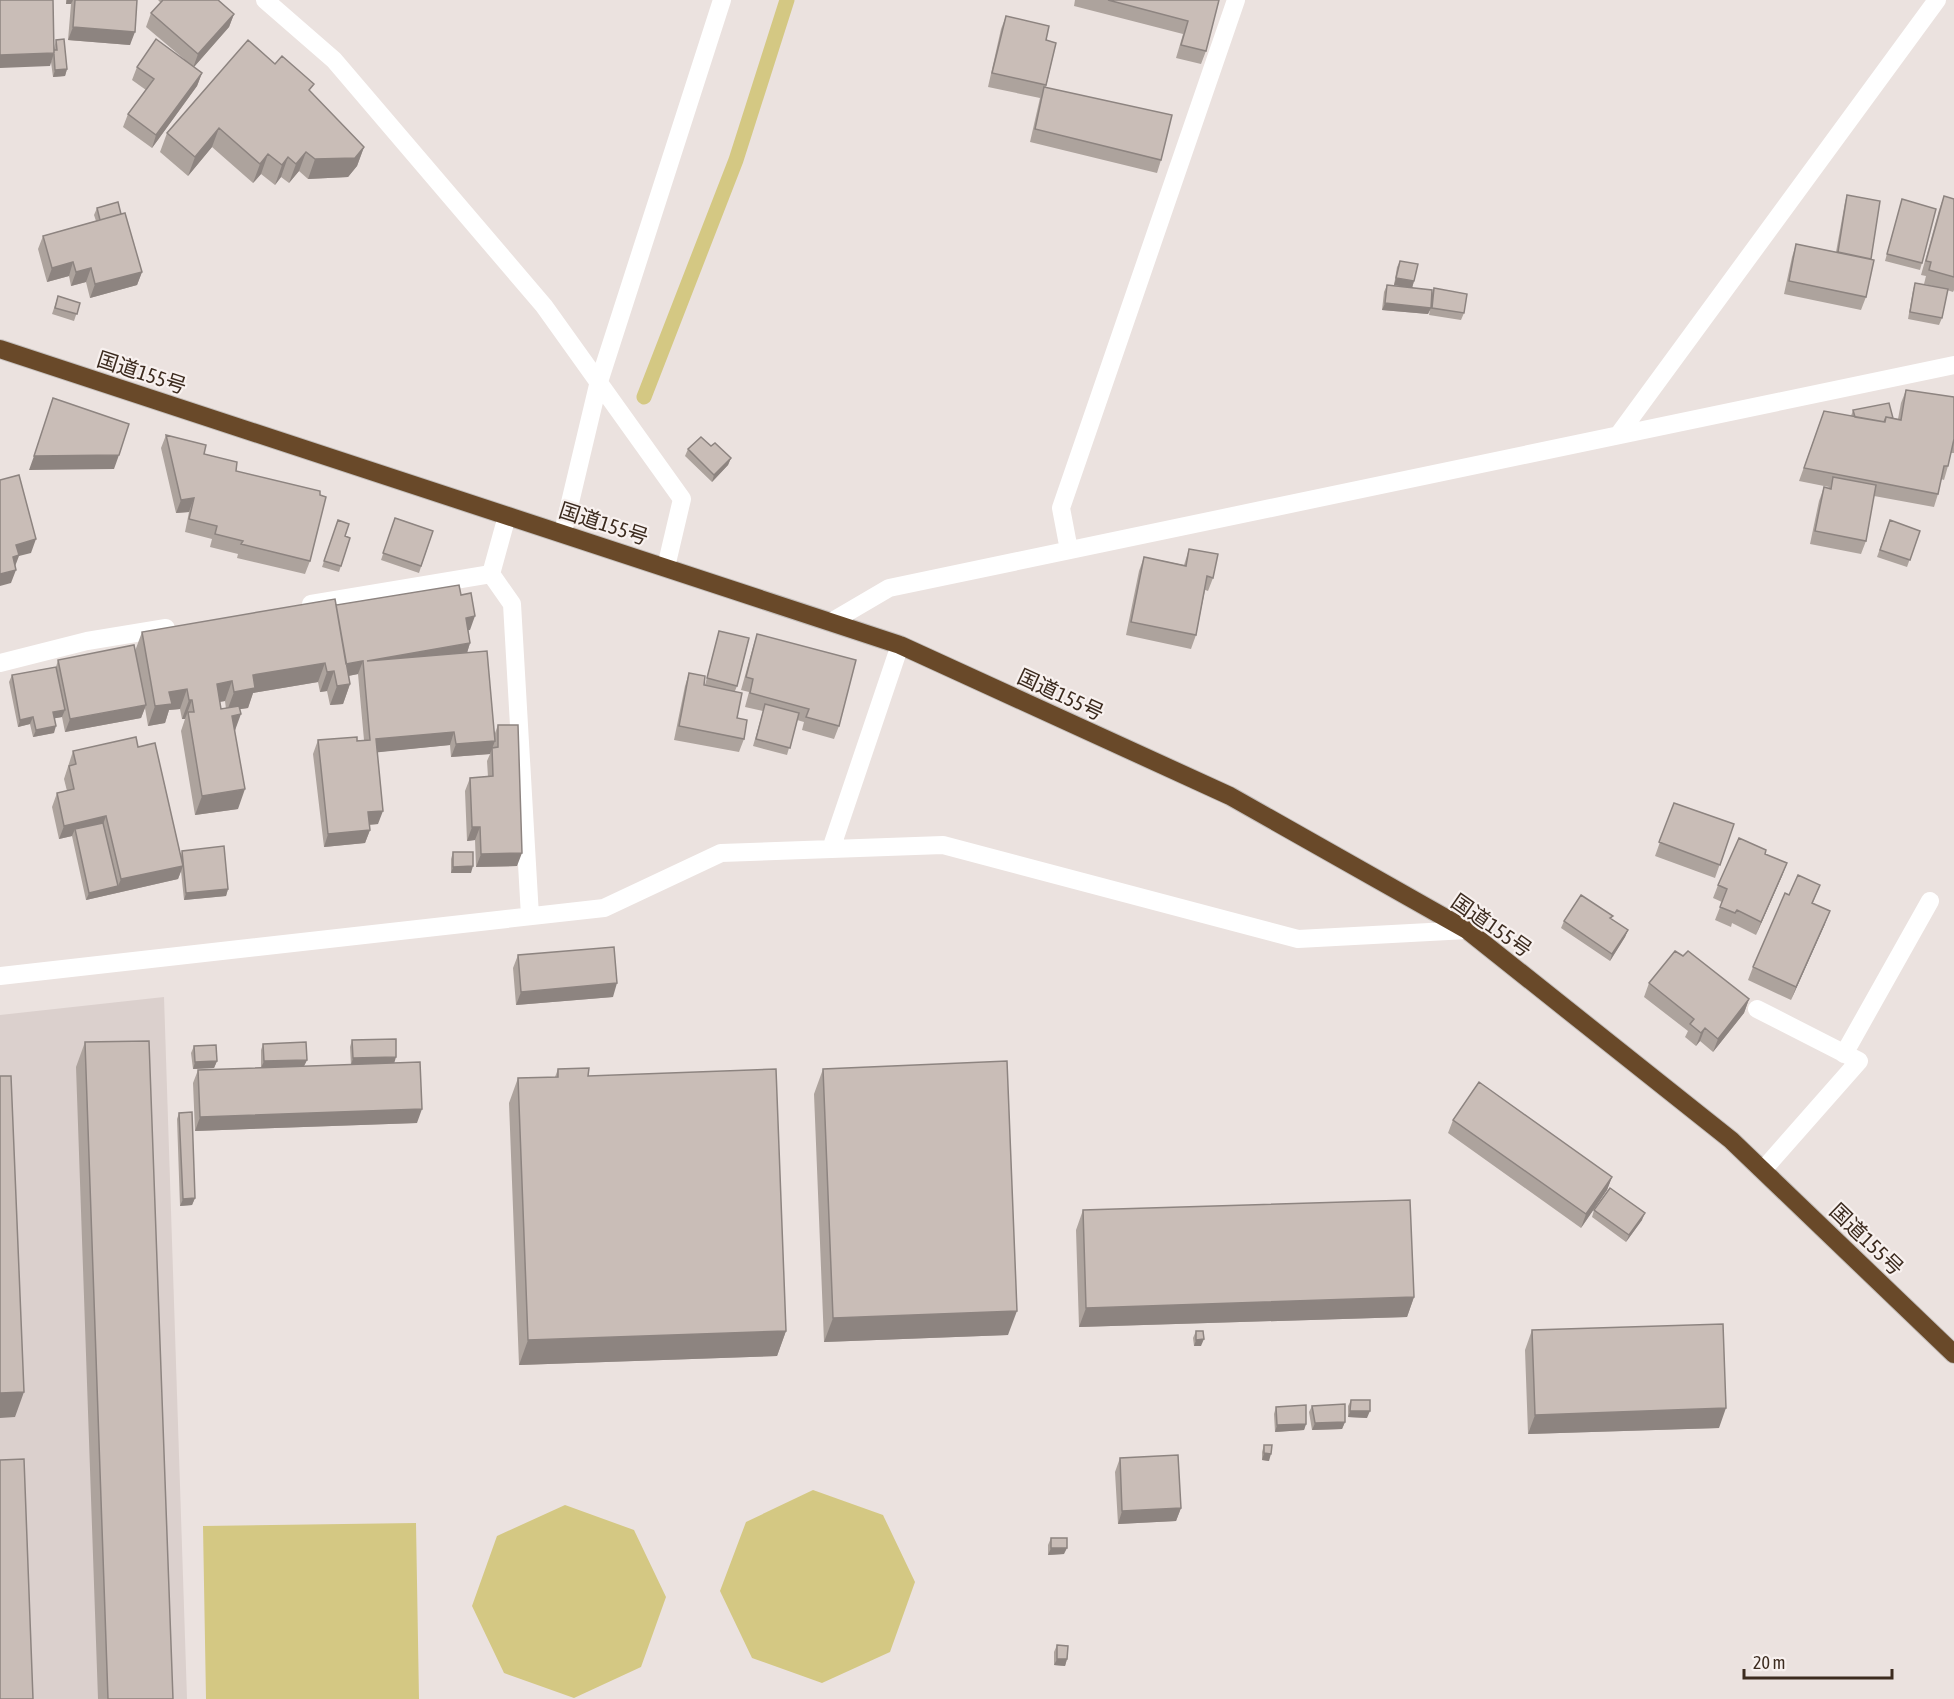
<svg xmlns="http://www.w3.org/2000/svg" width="1954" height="1699" viewBox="0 0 1954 1699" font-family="'Asap Condensed','Noto Sans JP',sans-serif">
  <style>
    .built { fill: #dbd0cd }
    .water { fill: #d4c883 }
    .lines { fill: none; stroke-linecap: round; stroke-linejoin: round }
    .stream { stroke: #d4c883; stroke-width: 15 }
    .highway-casing { stroke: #c4bfbc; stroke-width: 20 }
    .minor { stroke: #fff; stroke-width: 18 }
    .highway { stroke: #694929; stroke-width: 18 }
    .wall { fill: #ada39d; fill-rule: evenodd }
    .shaded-wall { fill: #8d8480 }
    .building { fill: #c9bdb7; stroke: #8d8480; stroke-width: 1.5 }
    .labels { text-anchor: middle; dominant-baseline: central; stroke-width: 4.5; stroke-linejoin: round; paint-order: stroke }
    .street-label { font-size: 21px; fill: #3c2b1f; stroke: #f8f1ef }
  </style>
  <rect width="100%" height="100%" fill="#ebe2df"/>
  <!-- built -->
  <path class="built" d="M164,997l23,702h-187v-684z"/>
  <!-- water -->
  <path class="water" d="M813,1490l70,25 32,67 -25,70 -68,31 -70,-25 -32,-67 26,-69z
    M565,1505l69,25 32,67 -25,70 -67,31 -70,-25 -32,-67 25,-70z
    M416,1523l3,176h-213l-3,-173z"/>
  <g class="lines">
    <!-- stream -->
    <path class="stream" d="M644,397l92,-237 51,-160"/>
    <defs>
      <path id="highway" d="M0,349l900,296 330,151 237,134 264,210 223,214"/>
    </defs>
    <!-- highway casing -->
    <use href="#highway" class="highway-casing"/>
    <!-- minor -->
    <path class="minor" d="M265,0l69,60 210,246 138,193 -16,68
      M1619,434l318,-434
      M563,532l35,-147 124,-385
      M1069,550l-8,-42 175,-508
      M491,574l21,30 18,312
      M311,604l180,-30 16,-58
      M831,622l58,-34 1065,-223
      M0,663l87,-22 79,-13
      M831,849l69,-204
      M0,976l604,-68 117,-55 222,-8 355,94 169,-9
      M1757,1009l102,52 -96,109
      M1844,1054l86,-153"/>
    <!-- highway -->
    <use href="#highway" class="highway"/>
  </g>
  <!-- wall -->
  <path class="wall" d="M66,0h71l-7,45 -62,-5 3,-36h-5z
    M158,0h60l16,14 -5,13 -35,40 8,6 -5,13 -45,62 -29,-21 5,-13 18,-24 -14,-10 5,-13 47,-8 -38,-32 5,-14 10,-10z
    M1075,0h144l-13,51 -5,13 -25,-6 7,-24 -109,-28z
    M1006,16l40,24 10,3 -10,44 115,73 -4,13 -127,-31 10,-44 -52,-11 13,-58z
    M56,40l11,29 -2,7 -12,1 -2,-15 -1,4z
    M275,64l36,28 53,55 -7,19 -9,11 -40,2 -9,-8 -10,12 -8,-6 -6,8 -14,-11 -8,9 -41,-36 -24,29 -28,-24 7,-19z
    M1847,195l24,64 -5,38 -5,13 -77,-16 8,-37 4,-13 40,8 9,-50z
    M1944,196l10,3v91l-1,2 -6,-2 -5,28 -3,7 -31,-6 5,-29 2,-7 22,4 -13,-3 2,-8 -5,-1 18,-65z
    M1902,199l20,64 -2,7 -35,-9z
    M97,208l24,6 21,58 -5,13 -47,13 -4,-16 -15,4 -2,-10 -22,6 -9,-33 5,-13 53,-15 -2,-6z
    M1400,261l14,20 -2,7 -18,-3 3,-18z
    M1387,285l45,9 2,-6 30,25 -3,7 -32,-5 1,-6 -2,5 -46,-4 2,-18z
    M58,296l22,7 -6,18 -22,-7z
    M1906,390l48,7v56h-3l-3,13 -4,14 -3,-1 -3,15 -4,13 -60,-11 -8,45 -5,13 -51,-10 9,-43 5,-14 4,1 1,-1 -30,-6 25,-70 27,5 2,-6 45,9 3,-16z
    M166,435l70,36 74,90 -5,13 -68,-16 1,-4 -28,-7 2,-8 -27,-7 4,-20 -13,1 -15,-65z
    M688,449l43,9 -3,7 -16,17 -27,-26z
    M395,518l38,13 -14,42 -38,-13z
    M338,520l7,16 5,2 -11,34 -17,-5z
    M1890,520l30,11 -13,36 -30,-10z
    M1189,549l24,29 -5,13 -3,-1 -9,45 -5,14 -65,-14 13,-64 5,-14 40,8z
    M336,605l134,25h-2l2,13 -3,10 28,80 3,-8 19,141 -41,1 -1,-27 -8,1 -2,-50 5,-13 18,-1 -1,-16 3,-7 -39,3 -1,-12 -73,7 1,72 -8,1v5l-5,13 -41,4 -11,-93 5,-14h46l-6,-66 -10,2 2,8 -7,20 -13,1 -3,-14 -7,1 -2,-10 -65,11 -5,15 -8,1 -5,22 3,78 -43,6 -14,-84 4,-12h-3l-2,-10 -11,1 -4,13 -17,3 -3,-18 -4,10 -76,14 -3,-15 -7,1 -1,15 -21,4 -3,-13 -12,3 -9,-45 3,-7 44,-8 2,-7 77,-9 7,-19zM225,701l1,8h-5l-1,-7z
    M719,631l18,55 -2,5 2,27 7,21 -5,13 -65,-12 11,-54 4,-13 15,12 10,2 -9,-2z
    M757,634l82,92 -5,13 -32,-9 2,-8 -7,-2 -10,35 -34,-9 10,-35 -18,-4 4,-15 -8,-2 12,-43z
    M138,747l43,108 1,-4 46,38 -2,7 -42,4 -3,-29 -3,8 -92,21 -14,-64 -13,3 -7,-32 5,-14 10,-2 -3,-12 9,-28z
    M1674,803l60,21 -19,54 -60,-22z
    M453,852l18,21h-20v-14z
    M1765,854l22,9 -5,13 -26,59 -24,-12 -1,4 -16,-7 7,-18 -9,-4 5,-13z
    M1820,885l-7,18 12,21 -34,76 -43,-20 5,-13 36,-72z
    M1613,916l-2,3 17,11 -3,7 -15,24 -49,-33 3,-7z
    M518,955l95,42 -97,8 -3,-37z
    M1683,956l66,43 -5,14 -31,39 -13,-11 -4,5 -11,-9 3,-6 -44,-34 5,-14z
    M352,1040l42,23 23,60 -222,8 -2,-48 5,-13 63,-2v-18l2,-6 44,16 -3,6 47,-1 -1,-18z
    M85,1042l88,657h-75l-22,-632z
    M194,1046l23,15 -3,7 -21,1 -2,-16z
    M558,1069l30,7 198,255 -9,25 -258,9 -10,-262 9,-25 37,-1z
    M823,1069l185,266 -184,7 -10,-248z
    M179,1113l16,85 -3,7 -12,1 -3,-87z
    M1453,1120l159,57 -5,13 -26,38 -133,-95z
    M1083,1210l331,87 -7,20 -328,10 -3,-97z
    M1594,1210l48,10 -16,22 -34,-25z
    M1532,1330l187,98 -191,6 -3,-84z
    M1196,1331l5,15h-7l-1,-8z
    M1351,1400l16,18 -19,-1v-11z
    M1312,1406l33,16 -3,7 -30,1 -3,-18z
    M1276,1407l30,17 -2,6 -29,2 -1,-18z
    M1264,1445l5,16 -7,-1v-8z
    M1120,1458l61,50 -5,13 -58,3 -3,-52z
    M1051,1538l13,16 -16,1v-10z
    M1057,1645l10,14 -2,7 -11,-1v-13z"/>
  <!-- shaded-wall -->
  <path class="shaded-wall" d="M67,0h6l-2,4h-5z
    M234,14l-5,13 -36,41 5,-14z
    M73,27l62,5 -5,13 -62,-5z
    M54,53l-4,13 -50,2v-13z
    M67,69l-2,7 -12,1 2,-7z
    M202,73l-5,13 -45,62 4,-13z
    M219,128l-7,19 -24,29 7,-19z
    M364,147l-7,19 -9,11 -40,2 7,-20z
    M306,152l-7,19 -10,12 7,-19z
    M268,154l-7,20 -8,9 7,-19z
    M288,157l-7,20 -6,8 7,-20z
    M73,262l-4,14 -22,6 5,-14z
    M91,268l-5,14 -15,4 5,-14z
    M142,272l-5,13 -47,13 5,-14z
    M1396,278l18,3 -2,7 -18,-3z
    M1385,303l46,5 -3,6 -46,-4z
    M119,455l-5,14 -85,1 5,-14z
    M731,458l-3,7 -16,17 2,-7z
    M194,498l-5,14 -13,1 5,-13z
    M36,539l-5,14 -12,3 -5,13 -6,2 8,-26z
    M16,570l-5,13 -11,3v-12z
    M475,616l-5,14 -9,1 5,-13z
    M470,643l-4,13 -99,5z
    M363,661l-5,13 -20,4 5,-14z
    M325,663l-7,19 -65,11 -5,15 -21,3 7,-19 19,-17z
    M334,671l-7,20 -7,1 7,-20z
    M232,681l-7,20 -15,2 7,-19z
    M350,684l-7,20 -13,1 7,-19z
    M187,689l-7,20 -11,1 -4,13 -17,3 7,-20 14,-14z
    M189,700h3l-7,19h-3z
    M146,705l-5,13 -76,14 5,-13z
    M65,710l-3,7 -11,2 2,-7z
    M241,714l-7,19 -2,-17z
    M33,717l-3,7 -12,3 2,-7z
    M56,726l-2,7 -21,4 3,-7z
    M454,732l-4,13 -79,8 5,-14z
    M495,741l-5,13 -39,3 5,-13z
    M245,789l-7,20 -43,6 7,-19z
    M383,811l-5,13 -15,1 5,-13z
    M106,816l-5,14 -26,-1 -3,7 -13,3 5,-13z
    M472,827h8l-5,13 -8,1z
    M370,830l-5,13 -41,4 4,-13z
    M522,853l-5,13 -41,1 5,-13z
    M1787,863l-5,13 -26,59 5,-13z
    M183,866l-5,13 -92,21 3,-7 29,-7 3,-7z
    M473,866l-2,7h-20l2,-6z
    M228,889l-2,7 -42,4 2,-7z
    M1830,911l-5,13 -34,76 5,-13z
    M1628,930l-3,7 -15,24 2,-7z
    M617,983l-4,14 -97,8 5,-13z
    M1749,999l-5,14 -31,39 5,-13z
    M1705,1028l-5,13 -4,5 5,-13z
    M396,1057l-2,7 -43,1 2,-7z
    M307,1060l-3,6 -43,2 3,-7z
    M217,1061l-3,7 -21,1 2,-7z
    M422,1109l-5,14 -222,8 5,-14z
    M1612,1177l-5,13 -26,38 5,-14z
    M195,1198l-3,7 -12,1 3,-7z
    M1645,1213l-3,7 -16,22 3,-7z
    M1414,1297l-7,20 -328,10 7,-19z
    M1017,1311l-9,24 -184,7 9,-24z
    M786,1331l-9,25 -258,9 9,-25z
    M1204,1339l-3,7h-7l2,-6z
    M24,1392l-9,25 -15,1v-25z
    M1726,1408l-7,20 -191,6 7,-19z
    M1350,1411h20l-3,7 -19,-1z
    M1345,1422l-3,7 -30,1 3,-7z
    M1306,1424l-2,6 -29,2 2,-7z
    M1264,1453l7,1 -2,7 -7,-1z
    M1181,1508l-5,13 -58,3 4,-13z
    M1051,1548h16l-3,6 -16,1z
    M1057,1659h10l-2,7 -11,-1z"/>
  <!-- building -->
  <path class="building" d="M0,0h53l1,53 -54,2z
    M75,0h62l-2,32 -62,-5z
    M163,0h55l16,14 -36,40 -47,-41z
    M1108,0h111l-13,51 -25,-6 7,-24z
    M1006,16l43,10 -3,14 10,3 -10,42 -54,-12z
    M64,39l3,30 -12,1 -1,-15v-5h3l-1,-10z
    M156,39l46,34 -46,62 -28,-21 26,-35 -17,-12z
    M248,40l27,24 7,-8 32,28 -5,6 55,57 -9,11 -40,1 -9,-7 -10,12 -8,-7 -6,8 -14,-11 -8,10 -41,-36 -24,29 -28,-24z
    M1044,87l128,28 -11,45 -126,-31z
    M1847,195l33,6 -9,58 -33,-7z
    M1944,196l10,3v78l-25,-7 2,-8 -5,-1z
    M1902,199l34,10 -14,54 -35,-9z
    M118,202l3,12 -21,6 -3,-12z
    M125,213l17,59 -47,12 -4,-16 -15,4 -3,-10 -21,6 -9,-32z
    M1796,244l78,16 -8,37 -77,-16z
    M1400,261l18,3 -4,17 -18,-3z
    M1915,283l33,6 -6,29 -32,-6z
    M1387,285l45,5 -1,18 -46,-5z
    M1434,288l33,6 -3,19 -32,-5z
    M58,296l22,7 -3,11 -22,-6z
    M1906,390l48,7v42l-6,27h-4l-6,28 -134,-26 20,-57 61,11 1,-5 15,3z
    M53,398l76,26 -10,31 -85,1z
    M1889,403l4,15 -7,-1 -2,5 -29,-5 -2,-7z
    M166,435l40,10 -2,9 33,8 -1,9 84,20v4l6,2 -16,64 -69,-17 2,-3 -28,-7 2,-8 -28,-7 5,-21 -13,2z
    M701,437l10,9 4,-3 16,15 -17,17 -26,-26z
    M19,475l17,64 -20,6 3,10 -6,2 3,13 -16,4v-94z
    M1833,477l43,8 -10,56 -51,-10 9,-44 7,2z
    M395,518l38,13 -12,35 -38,-13z
    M338,520l11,4 -4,12 5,2 -9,28 -17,-5z
    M1890,520l30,11 -10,29 -30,-10z
    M1189,549l29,5 -5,24 -6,-2 -11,59 -65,-13 13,-65 42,9z
    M459,585l2,10 10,-2 4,23 -9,2 4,25 -103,18 120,-10 8,90 -39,3 -2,-12 -78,7 7,72 -15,1 2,18 -42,4 -10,-94 39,-3v4l13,-1 -7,-79 -17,3 -10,-59z
    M335,599l15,85 -13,2 -3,-15 -7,1 -2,-9 -72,12 2,13 -21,4 -2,-11 -15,3 4,25 18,-3 2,8 -9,2 13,73 -43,7 -14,-84h6l-2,-12h-3l-2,-11 -18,3 3,12 -17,2 -13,-74z
    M719,631l30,7 -12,48 -30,-8z
    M757,634l99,26 -17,66 -33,-9 3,-8 -59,-16 3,-14 -7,-2z
    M134,645l12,60 -76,14 -12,-59z
    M56,667l9,43 -12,2 3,14 -20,4 -3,-13 -13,3 -8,-45z
    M689,673l16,3 -1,9 38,8 -5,25 10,2 -3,19 -65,-13z
    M765,704l34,9 -9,35 -34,-9z
    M498,725h20l4,128 -41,1 -1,-27h-8l-2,-49 23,-2 -1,-28 6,-1z
    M136,737l2,10 17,-4 28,123 -62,13 -15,-63 -42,10 -7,-33 17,-4 -5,-23 7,-2 -3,-13z
    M1674,803l60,21 -14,41 -61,-23z
    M103,823l15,63 -29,7 -14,-64z
    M1739,838l27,12 -1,4 22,9 -26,59 -24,-12 -2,3 -15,-6 7,-18 -9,-4z
    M224,846l4,43 -42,4 -4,-42z
    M453,852h20v14l-20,1z
    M1798,875l22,10 -8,18 18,8 -34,76 -43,-20 32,-74 4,2z
    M1581,895l32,21 -3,2 18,12 -16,24 -48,-33z
    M614,947l3,36 -96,9 -3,-37z
    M1675,951l8,5 5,-5 61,48 -31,40 -13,-11 -4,5 -11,-9 4,-5 -45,-36z
    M396,1039v18l-43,1 -1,-18z
    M149,1041l24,658h-65l-23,-657z
    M306,1042l1,18 -43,1 -1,-17z
    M216,1045l1,16 -22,1 -1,-16z
    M1007,1061l10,250 -184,7 -10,-249z
    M420,1062l2,47 -222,8 -2,-47z
    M589,1068l-1,8 188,-7 10,262 -258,9 -10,-262 40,-1v-8z
    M0,1076h11l13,316 -24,1z
    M1479,1082l133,95 -26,37 -133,-94z
    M192,1112l3,86 -12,1 -4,-86z
    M1610,1188l35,25 -16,22 -35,-25z
    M1410,1200l4,97 -328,11 -3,-98z
    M1723,1324l3,84 -191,7 -3,-85z
    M1196,1331h7l1,8 -8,1z
    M1351,1400h19v11h-20z
    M1345,1404v18l-30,1 -3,-17z
    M1306,1405v19l-29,1 -1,-18z
    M1264,1445h8l-1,9 -7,-1z
    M1178,1455l3,53 -59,3 -2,-53z
    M24,1459l9,240h-33v-239z
    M1051,1538h16v10h-16z
    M1057,1645l11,1 -1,13h-10z"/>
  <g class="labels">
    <!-- street labels -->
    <g class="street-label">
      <text transform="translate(142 372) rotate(18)">国道155号</text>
      <text transform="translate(604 523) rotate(18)">国道155号</text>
      <text transform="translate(1061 694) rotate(25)">国道155号</text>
      <text transform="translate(1492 925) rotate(35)">国道155号</text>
      <text transform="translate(1867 1239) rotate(44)">国道155号</text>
    </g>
  </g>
  <!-- scale -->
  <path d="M1744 1669v9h148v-9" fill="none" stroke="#3c2b1f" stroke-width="3"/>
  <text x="1753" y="1669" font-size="18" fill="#3c2b1f" stroke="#f8f1ef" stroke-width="4.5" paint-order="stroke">20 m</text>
</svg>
